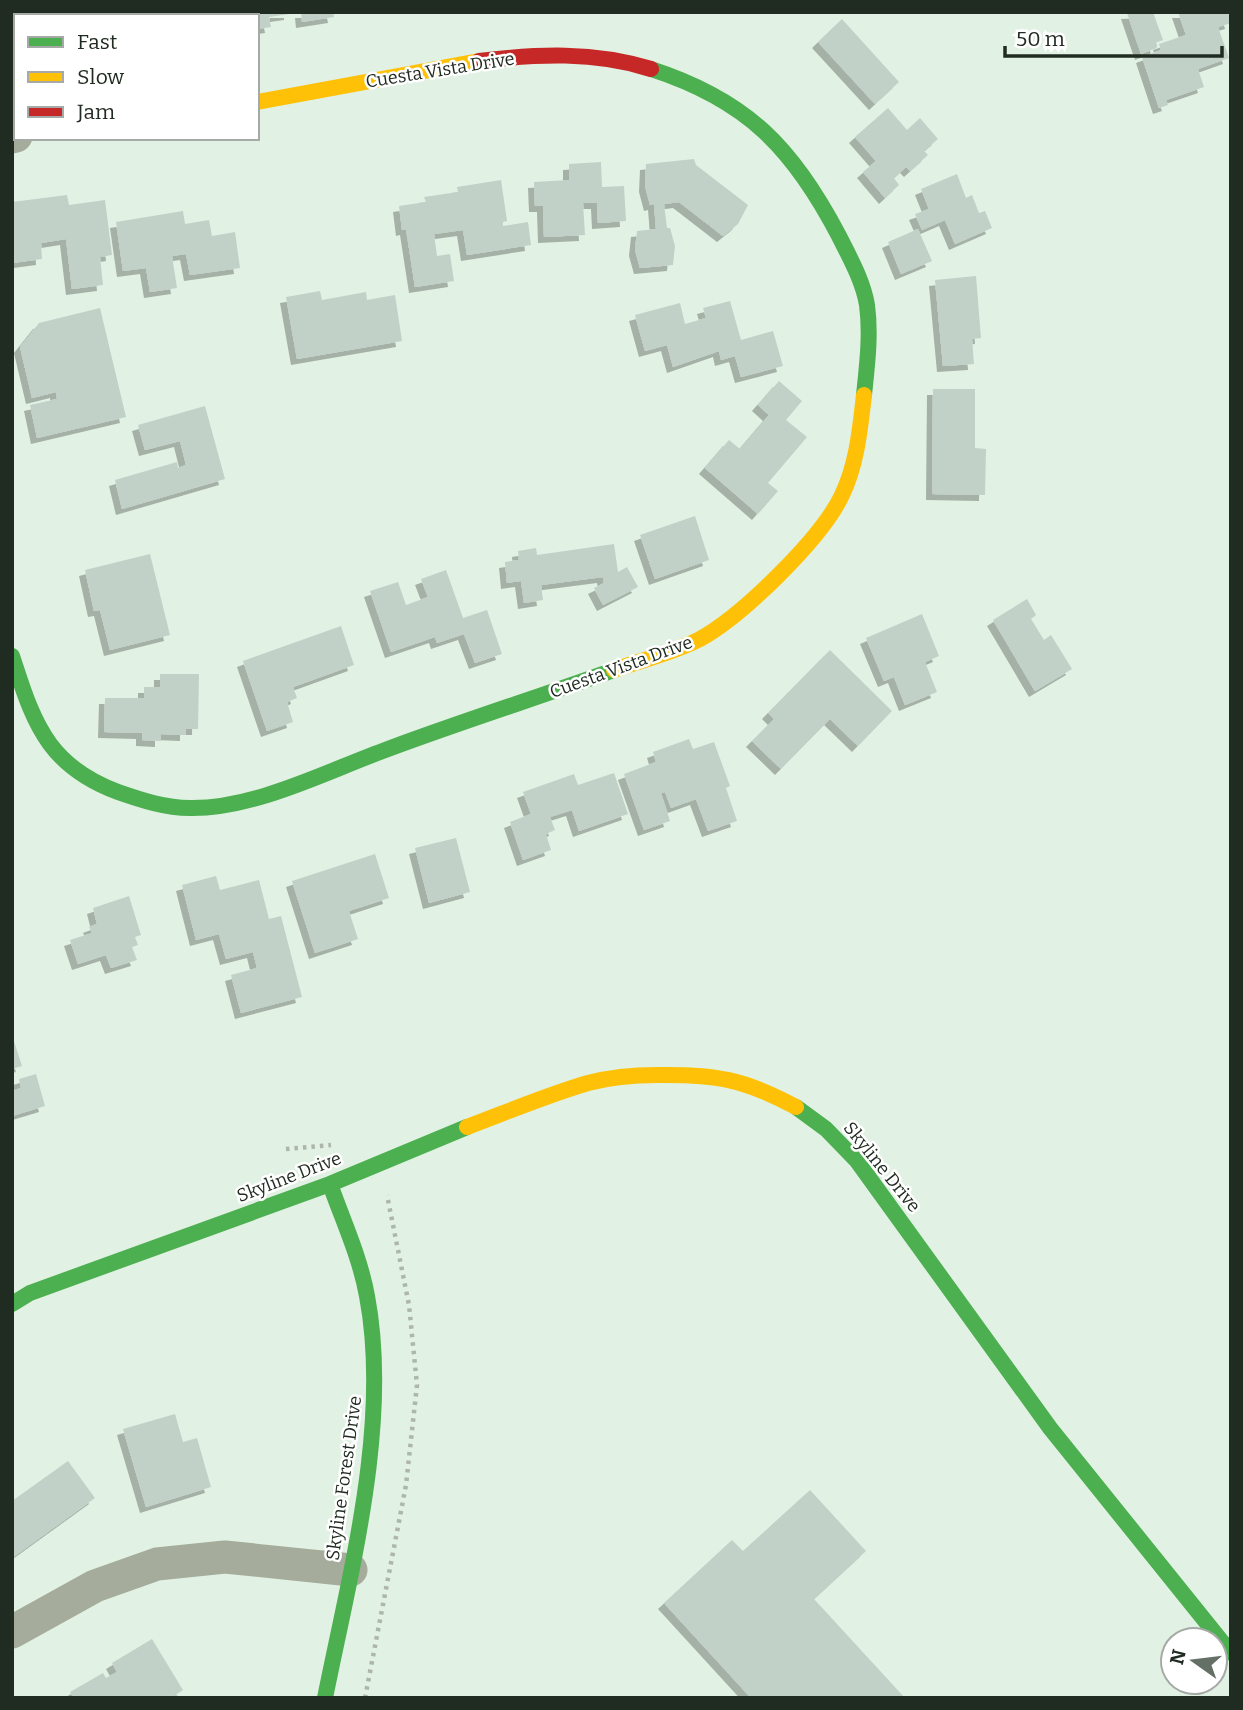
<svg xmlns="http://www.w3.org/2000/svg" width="1243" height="1710" viewBox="0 0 1243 1710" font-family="Bitter,serif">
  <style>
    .building { fill: #c2d1c8; filter: url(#shadow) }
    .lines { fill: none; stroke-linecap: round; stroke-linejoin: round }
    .path { stroke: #adb6a9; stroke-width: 4.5; stroke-dasharray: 3.5 5; stroke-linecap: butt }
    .street { stroke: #a5ac9c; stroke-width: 33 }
    .fast { stroke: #4caf50; stroke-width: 16 }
    .slow { stroke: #ffc107; stroke-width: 16 }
    .jam { stroke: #c62828; stroke-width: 16 }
    .labels { text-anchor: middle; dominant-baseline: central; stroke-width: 5; stroke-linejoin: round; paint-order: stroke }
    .street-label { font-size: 18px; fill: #202b21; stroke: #fff }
  </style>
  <defs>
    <filter id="shadow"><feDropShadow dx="-6" dy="6" stdDeviation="0" flood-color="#0004"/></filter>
  </defs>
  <rect width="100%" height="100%" fill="#e1f1e3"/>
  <!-- building -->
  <path class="building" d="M56,12h32l1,4h-36v-3z
    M117,12h96v4h-95z
    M237,12h53v2l-21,3 2,10 -14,2v-13h-19z
    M301,12h32l1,5 -32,5z
    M1153,12l10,28 -8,3 2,5 -16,6 -14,-41z
    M1178,12h50l3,11 -13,4 11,31 -31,11 6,18 -38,13 2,5 -9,3 -17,-51 19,-7 -2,-6 27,-9z
    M842,19l57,63 -24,22 -57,-62z
    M16,44v32h-4v-31z
    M888,108l19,22 13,-12 18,21 -14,12 4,4 -18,16 -4,-4 -12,11 5,7 -14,13 -22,-26 13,-11 -21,-24z
    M694,159l2,6 52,40 -10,19 -15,12 -44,-34 -15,2 3,24h3l5,18 -2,19 -33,3 -5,-18 2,-19 19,-2 -2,-25 -4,1 -5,-19 1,-22z
    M601,162l1,25 22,-1 2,35 -28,2 -1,-20h-14l2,32 -41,2 -1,-31h-8l-1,-24 35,-2v-16z
    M957,174l9,24 6,-3 7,18 6,-2 7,17 -37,16 -10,-24 -23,10 -7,-16 14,-5 -8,-20z
    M501,180l6,41 -4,1v4l25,-4 3,23 -64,10 -4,-25 -29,4 3,22 13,-2 4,27 -39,6 -9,-58 -4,1 -3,-24 27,-4 -2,-5 34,-5 -1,-5z
    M67,195l2,10 36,-5 7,55 -12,2 3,28 -31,4 -6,-50 -25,4 1,16 -30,4v-61z
    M183,211l2,13 24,-4 3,16 23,-4 5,36 -50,7 -4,-21 -14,2 5,32 -27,4 -4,-24 -23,3 -7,-49z
    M918,229l14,32 -31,13 -13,-32z
    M976,276l5,62 -9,1 2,25 -31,2 -8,-86z
    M320,291l2,9 44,-8 1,8 28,-5 7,46 -105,18 -11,-62z
    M730,301l11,39 32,-9 10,35 -42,11 -6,-21 -14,4 -2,-9 -46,16 -6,-22 -22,6 -10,-36 45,-12 5,21 21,-6 -3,-10z
    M100,308l26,109 -89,21 -7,-33 27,-6 -1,-7 -24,6 -12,-51 19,-24z
    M779,381l23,20 -16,19 21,17 -39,46 10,8 -20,23 -53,-46 24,-28 11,9 29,-34 -11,-10z
    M933,389h42v59l11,1 -1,46 -53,-1z
    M205,406l20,73 -103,30 -7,-29 62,-18 1,6 8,-3 -6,-24 -35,9 -7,-25z
    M695,516l14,44 -54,19 -15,-44z
    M614,544l4,28 9,-5 11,20 -35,18 -9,-17 10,-5 -1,-6 -62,8 2,15 -19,3 -3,-22 -14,2 -2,-21 14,-2 -1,-9 18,-3 1,7z
    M150,554l20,81 -60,15 -10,-40 -6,1 -9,-41z
    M446,570l17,48 24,-8 15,44 -27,9 -11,-29 -27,9 -2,-6 -44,15 -21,-61 28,-9 8,23 22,-8 -7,-18z
    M1027,599l9,16 -5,4 13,21 7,-5 21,34 -37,22 -42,-71z
    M922,614l17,42 -14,6 12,30 -32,13 -11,-28 -10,4 -18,-43z
    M341,626l13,39 -61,22 4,11 -10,4 6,20 -26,9 -24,-70z
    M830,650l62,61 -34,35 -28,-27 -49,50 -29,-28 22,-22 -6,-6z
    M160,674h39l-1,55h-12v6l-25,-1v7l-19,-1v-7l-38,-1 1,-34h39v-11h16z
    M689,739l4,10 21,-7 16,44 -4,2 11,33 -29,10 -12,-32 -25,9 -6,-16 -4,1 9,28 -26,9 -20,-56 32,-12 -3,-10z
    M614,773l14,41 -49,17 -7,-21 -22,7 5,13 -9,4 5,16 -28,10 -13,-38 21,-8 -8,-22 51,-18 4,11z
    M456,838l14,54 -41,11 -14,-55z
    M375,854l14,44 -40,13 9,28 -43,14 -23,-72z
    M216,876l4,14 39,-10 10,39 12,-3 21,81 -61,16 -10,-38 26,-7 -4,-16 -27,7 -7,-25 -23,6 -14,-55z
    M129,896l12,39 -6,2 3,8 -6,2 5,13 -26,8 -5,-13 -28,9 -8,-24 22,-7 -3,-6 8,-3 -4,-16z
    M12,1035l10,31 -10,3z
    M36,1074l9,32 -33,10v-25l9,-3 -2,-9z
    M175,1414l8,28 14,-4 14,49 -65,20 -23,-78z
    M68,1461l27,37 -83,60v-57z
    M810,1490l56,61 -52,48 91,99h-154l-87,-95 68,-63 11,11z
    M152,1639l31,51 -12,8h-97l-4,-6 33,-19 3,5 11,-6 -5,-9z"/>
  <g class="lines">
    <!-- path -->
    <path class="path" d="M286,1149l45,-4
      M365,1698l41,-213 11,-100 -8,-80 -22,-110"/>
    <!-- street -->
    <path class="street" d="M12,137l4,-1
      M12,1632l83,-46 62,-22 68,-7 126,13"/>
    <!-- fast -->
    <path class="fast" d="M651,69c96,31 142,79 188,167 11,22 24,45 28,69 4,30 0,61 -3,90
      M12,656c10,30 19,62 38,88 17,23 41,38 68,48 23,8 47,16 72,16 65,1 137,-37 198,-59 75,-28 151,-52 226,-79
      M796,1107l30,22 31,32 193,267 181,225
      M12,1304l18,-11 300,-109 137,-57
      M325,1698c25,-125 66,-275 42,-402 -7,-39 -24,-75 -37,-112"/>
    <!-- slow -->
    <path class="slow" d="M257,102l222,-41
      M614,670c28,-10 59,-17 86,-31 42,-23 122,-101 142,-144 15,-31 18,-66 22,-100
      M467,1127c40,-15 80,-32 121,-44 23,-6 46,-8 69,-8 58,-1 87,4 139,32"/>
    <!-- jam -->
    <path class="jam" d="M479,61c58,-7 115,-10 172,8"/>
  </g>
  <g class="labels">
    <!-- street labels -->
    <g class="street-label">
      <text transform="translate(440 70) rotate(-9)">Cuesta Vista Drive</text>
      <text transform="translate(621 667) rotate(-20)">Cuesta Vista Drive</text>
      <text transform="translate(882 1167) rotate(51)">Skyline Drive</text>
      <text transform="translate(289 1177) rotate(-21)">Skyline Drive</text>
      <text transform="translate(344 1478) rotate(-82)">Skyline Forest Drive</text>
    </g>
  </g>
  <!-- border -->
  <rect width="1243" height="1710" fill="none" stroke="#202b21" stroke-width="28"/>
  <!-- legend -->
  <rect x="14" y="14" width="245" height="126" fill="#ffffff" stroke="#a6aaa6" stroke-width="2"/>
  <rect x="28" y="37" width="35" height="10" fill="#4caf50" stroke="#a6aaa6" stroke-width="2"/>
  <text x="77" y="49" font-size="21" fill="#202b21">Fast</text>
  <rect x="28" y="72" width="35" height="10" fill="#ffc107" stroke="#a6aaa6" stroke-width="2"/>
  <text x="77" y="84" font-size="21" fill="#202b21">Slow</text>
  <rect x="28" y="107" width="35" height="10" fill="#c62828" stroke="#a6aaa6" stroke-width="2"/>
  <text x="77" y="119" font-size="21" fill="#202b21">Jam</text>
  <!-- north arrow -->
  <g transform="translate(1194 1661) rotate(284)"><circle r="33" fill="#ffffff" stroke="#a6aaa6" stroke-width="2"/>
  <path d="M0-5L12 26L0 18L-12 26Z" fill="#647065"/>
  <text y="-10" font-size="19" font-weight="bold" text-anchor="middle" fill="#202b21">N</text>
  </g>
  <!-- scale -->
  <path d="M1005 46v10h217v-10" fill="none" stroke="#202b21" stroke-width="3.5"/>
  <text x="1016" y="46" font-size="21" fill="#202b21" stroke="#ffffff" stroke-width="5" paint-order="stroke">50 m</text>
</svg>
